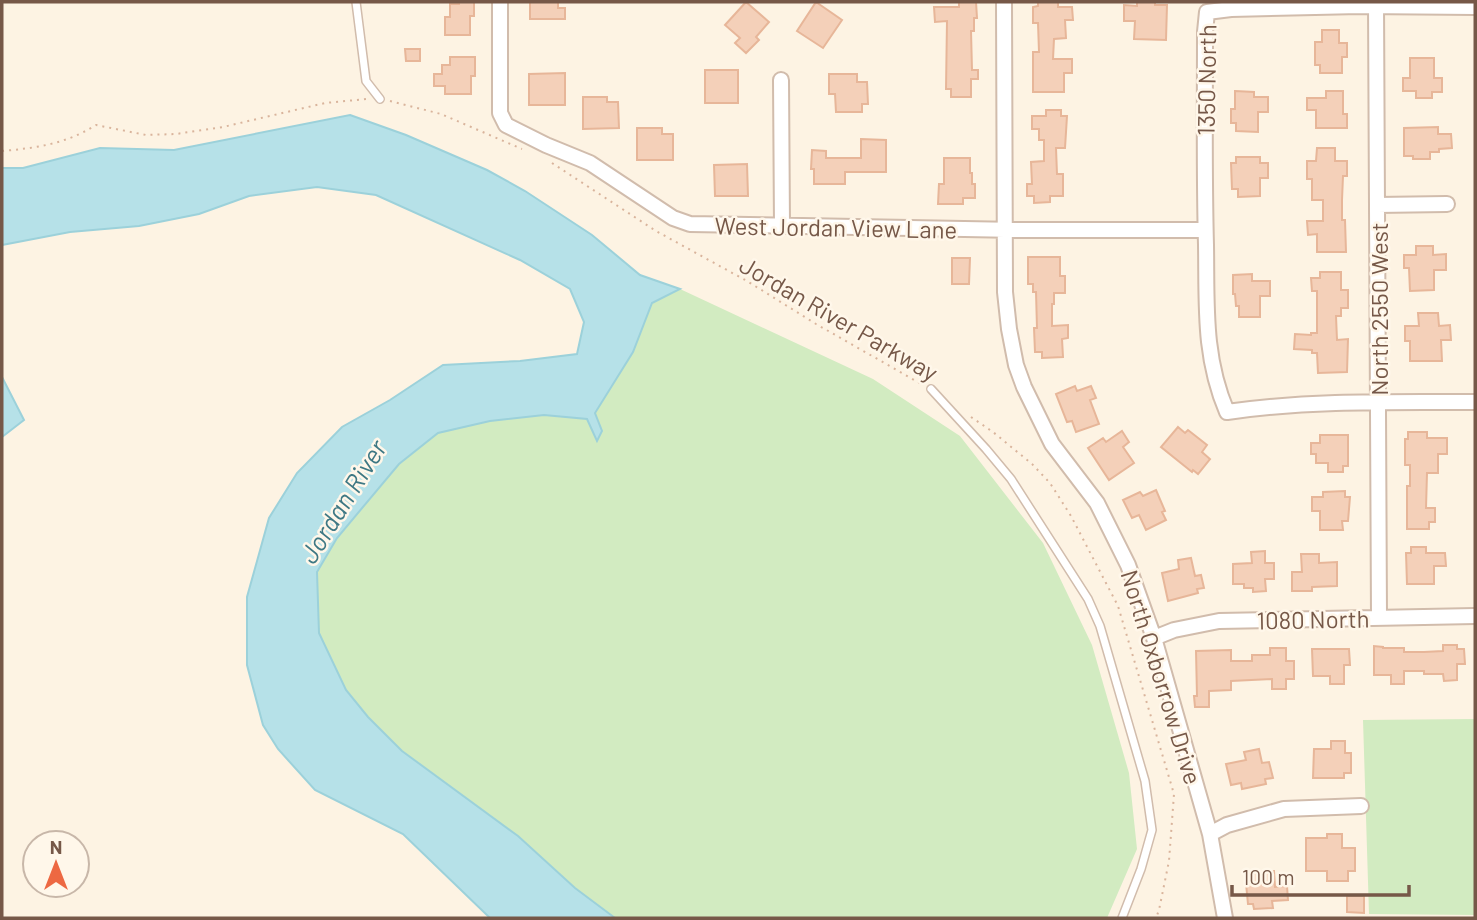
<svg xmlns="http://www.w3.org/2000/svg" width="1477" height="920" viewBox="0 0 1477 920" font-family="Barlow,sans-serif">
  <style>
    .green { fill: #d2ebc1 }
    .water { fill: #b6e1e8; stroke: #9cd1da; stroke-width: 2 }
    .building { fill: #f4d0b9; stroke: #e7b699; stroke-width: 2 }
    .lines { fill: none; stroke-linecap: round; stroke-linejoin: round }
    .service-casing { stroke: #d1bcac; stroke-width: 10 }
    .minor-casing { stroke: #d1bcac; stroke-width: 18 }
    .path { stroke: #d9b49c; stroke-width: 2; stroke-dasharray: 2 5; stroke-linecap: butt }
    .service { stroke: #fff; stroke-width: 7 }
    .minor { stroke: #fff; stroke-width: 14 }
    .labels { text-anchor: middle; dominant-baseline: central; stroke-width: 5; stroke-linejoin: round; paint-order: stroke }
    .street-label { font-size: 24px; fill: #765848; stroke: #fff7ea }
    .water-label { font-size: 26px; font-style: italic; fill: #3e7884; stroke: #fff7ea }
  </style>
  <rect width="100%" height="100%" fill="#fdf3e3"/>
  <!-- green -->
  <path class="green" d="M680,289l193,90 87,57 83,107 49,102 37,128 8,76 -30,69h-492l-40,-30 -57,-52 -116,-85 -34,-34 -22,-27 -27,-56 -2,-62 20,-34 62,-74 39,-31 52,-12 54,-6 43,4 10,21 5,-9 -7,-18 38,-61 19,-49z
    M1475,719v196l-106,-1 -6,-194z"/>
  <!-- water -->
  <path class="water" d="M350,115l56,20 81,35 38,21 67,44 48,40 40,14 -28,14 -19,49 -38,61 7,18 -5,10 -10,-22 -43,-4 -54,6 -52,12 -39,31 -62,74 -20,34 2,61 27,57 22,27 34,34 116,85 57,52 40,30h-125l-87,-84 -88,-44 -37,-41 -15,-24 -16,-60v-68l22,-79 28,-45 45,-46 48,-27 53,-35 77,-4 57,-7 7,-32 -14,-33 -50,-29 -144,-65 -59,-8 -68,9 -50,18 -60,12 -69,6 -68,13v-77h21l77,-20 74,2z
    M2,377l22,43 -22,17z"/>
  <!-- building -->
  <path class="building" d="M459,2h15v14h-4v19h-25v-18h5v-13h9z
    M530,2h28v6h7v11h-35z
    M746,2l23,20 -13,15 3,3 -13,13 -11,-10 5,-5 -15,-13z
    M816,2l26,18 -19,28 -26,-17z
    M959,2h17l1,16h-3v13h-3l1,39h6v9h-7v18h-20v-8h-5l1,-68 -12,1 -1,-15h25z
    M1038,2h20v5h14l1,13h-8l1,18 -12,1 -1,20h19v14h-8v19h-31v-40h6l-1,-29h-5v-16l5,-1z
    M1137,2h18v3h12l-1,35 -32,-1 1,-18h-11v-16l13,1z
    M1322,30h17v13h8v14h-5v16h-22v-8h-5v-23h7z
    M405,49h15v12h-14z
    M450,57h25v19h-4v18h-26v-8h-11v-12h8v-9h8z
    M1410,58h24v20h8v14h-10v6h-16v-7h-13v-13h7z
    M705,70h33v33h-33z
    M565,73v32h-36v-31z
    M829,74h28v8h10l1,22h-6v8h-26l-1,-18h-6z
    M1235,91l19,1v5h14v15h-10v20l-22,-1v-8h-5v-14h4z
    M1326,91h17v23h4v14h-31v-18h-9v-12h19z
    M583,97h24v5h11l1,26 -36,1z
    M1046,110h15v6h6l-2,32h-9l1,26h6v22h-13v6l-16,1v-7h-7v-12h5l-1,-22 13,-1v-21h-5v-11h-7v-13h14z
    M1438,127v7h13l1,14 -13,1v3h-9v7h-17v-3h-9v-28z
    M637,128h25v6h11v26h-36z
    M861,139l25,1v32h-41v12h-31v-15h-3l1,-19 14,1v7h35z
    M1317,148h18v13h12v15h-4l-1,24v20h3l1,32h-29v-18l-9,1 -1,-14h16v-21h-11v-21h-5v-18h9z
    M1236,157h24v6h8v15h-8v18l-22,1v-8h-6l-1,-26h5z
    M944,158h26v15h2v11h3v14h-12v6h-25l1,-20h5z
    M747,164l1,32h-33l-1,-31z
    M1416,246h17v9l13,-1v16h-12v20l-24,1 -1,-23h-5v-13h12z
    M1028,257h32v19h5v17h-11v11h-2v22l16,-1v13l-6,1 1,18 -21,1v-6h-7l-1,-24h3l-1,-36h-3v-8h-5z
    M952,258h18l-1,26h-17z
    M1320,272h21v18h7v18h-7v8h-5l1,24 11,-1 -1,33 -29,1 -1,-20h-5v-3l-18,-1 1,-15 16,1v-2h6v-42h-5l-1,-13h9z
    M1252,274v7h18v15h-10v21h-21v-11h-3l-1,-12h-2v-19z
    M1418,313h20l1,13 11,-1 1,15h-10l1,21h-32v-20h-5v-15h14z
    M1075,386l2,5 14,-5 5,12 -6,2 9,24 -23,8 -4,-11 -5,1 -11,-28z
    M1178,427l7,6 3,-3 19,15 -5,7 8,7 -12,15 -5,-4 -1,2 -31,-25z
    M1122,431l7,11 -6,5 11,16 -25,17 -21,-32 15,-10 3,4z
    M1408,432h19v6h20v16h-9v19h-11l-1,35h9v14h-6v7h-22v-43h3v-21h-5v-26h3z
    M1320,435h28v31h-5v6h-15v-9h-12v-9h-5v-11h9z
    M1156,490l9,21 -3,1 4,8 -20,10 -7,-15 -7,3 -9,-18 17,-8 3,4z
    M1345,491v6h5l-2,24h-6l1,9h-23v-19h-8v-14h11v-5z
    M1411,547h15v6h19l1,13h-12v18h-27l-1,-31h5z
    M1265,551v12h9v16h-9l1,12 -13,1v-4h-9v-4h-11v-20l19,-1 -1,-11z
    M1301,554h18v9l18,-1v24l-25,1v4h-20v-19h10z
    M1191,558l4,18 6,-1 3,13 -7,1 1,4 -30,8 -6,-28 17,-4 -1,-9z
    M1443,645h14v4h7l1,15h-8v16l-13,1 -1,-7h-19v-3h-20v13h-13v-9h-17v-29l9,1v1h21v4h20l19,-1z
    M1270,648h16v13h8v18h-8v10h-14v-10l-41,2v9l-22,1v16h-14l-1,-11h3l-1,-45 35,-1v11h21v-6h18z
    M1312,649h37l1,16h-6v19h-14v-8h-17z
    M1331,741h14v12h6v20h-7v5h-31l1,-29h17z
    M1259,749l3,14 7,-1 4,16 -8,1 1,5 -24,5 -1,-6 -10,2 -5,-21 20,-4 -2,-8z
    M1327,834h15v14h13v23h-7v10h-21v-10h-21v-33h21z
    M1274,871l1,16 12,-1 1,14 -16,1 1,7 -19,1 -1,-5h-5l-3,-31z
    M1347,896h17v17l-17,-1z"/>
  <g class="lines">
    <defs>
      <path id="service" d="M356,2l10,79 14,18
        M931,389l55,60 25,30 77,120 12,27 45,155 7,49 -11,39 -19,49"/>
      <path id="minor" d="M500,2v111l6,12 40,20 44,18 83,55 17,6 330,6h185
        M1004,2l1,290 4,37 7,36 8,22 28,57 45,59 31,62 26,73 56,196 15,84
        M1376,2l3,615
        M1475,7l-115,-1 -129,3 -24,3 -2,20c0,71 -1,142 1,213 1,59 -3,111 21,167 82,-12 166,-10 248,-10
        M781,80l1,146
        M1377,205l70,-1
        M1154,638l20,-8 45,-9 256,-5
        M1210,834l17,-9 57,-16 77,-3"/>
    </defs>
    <!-- service casing -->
    <use href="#service" class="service-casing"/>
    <!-- minor casing -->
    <use href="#minor" class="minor-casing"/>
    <!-- path -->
    <path class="path" d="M390,101l51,13 81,35
      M2,151c34,-3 64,-7 94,-26l50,10 30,-1 47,-7 102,-24 42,-4
      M552,163l104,68 91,50 69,43 107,61
      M971,417l22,15 39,32 18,19 21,33 47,90 56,188 -5,67 -10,49 -3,8"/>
    <!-- service -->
    <use href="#service" class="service"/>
    <!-- minor -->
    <use href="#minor" class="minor"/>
  </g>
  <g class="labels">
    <!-- street labels -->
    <g class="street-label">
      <text transform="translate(1206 80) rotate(-89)">1350 North</text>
      <text transform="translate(836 227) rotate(1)">West Jordan View Lane</text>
      <text transform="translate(1378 309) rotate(-90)">North 2550 West</text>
      <text transform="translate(839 318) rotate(30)">Jordan River Parkway</text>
      <text transform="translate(1313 619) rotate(-1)">1080 North</text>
      <text transform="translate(1162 677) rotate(73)">North Oxborrow Drive</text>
    </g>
    <!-- water labels -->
    <g class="water-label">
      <text transform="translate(342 501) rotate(-58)">Jordan River</text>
    </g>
  </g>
  <!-- border -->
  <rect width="1477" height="920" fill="none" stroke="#765848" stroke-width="7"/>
  <!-- north arrow -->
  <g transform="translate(56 864)"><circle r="33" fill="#fff7ea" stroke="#c8b7a9" stroke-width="2"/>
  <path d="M0-5L12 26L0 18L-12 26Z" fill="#ed6842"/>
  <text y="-10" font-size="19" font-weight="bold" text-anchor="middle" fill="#765848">N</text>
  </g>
  <!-- scale -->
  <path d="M1232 885v10h177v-10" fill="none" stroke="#765848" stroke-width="3.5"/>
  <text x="1242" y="885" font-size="21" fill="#765848" stroke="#fff7ea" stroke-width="5" paint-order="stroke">100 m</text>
</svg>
